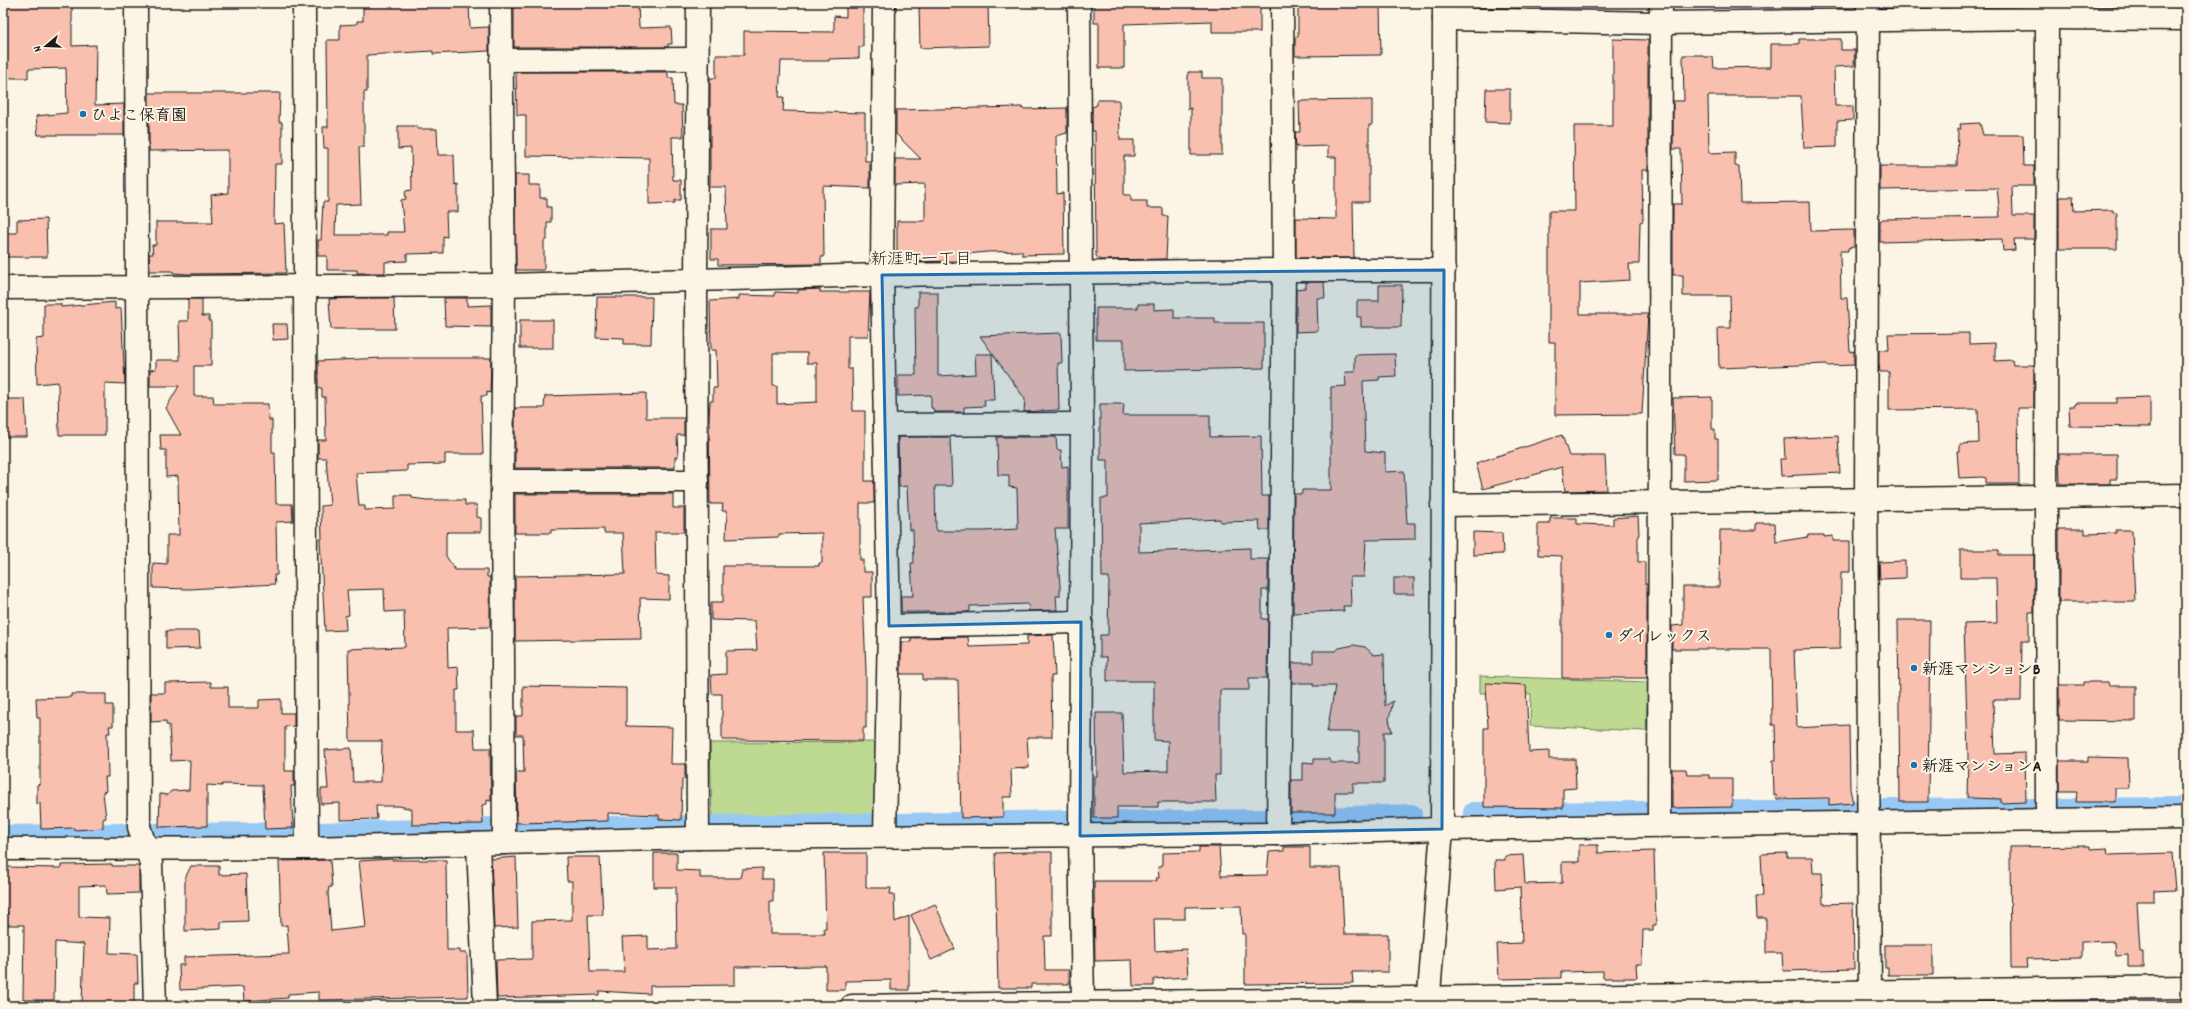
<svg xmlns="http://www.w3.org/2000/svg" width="2189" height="1009" font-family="Dekko,'Klee One',sans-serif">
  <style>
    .green { fill: #beda92; stroke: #6d7b57 }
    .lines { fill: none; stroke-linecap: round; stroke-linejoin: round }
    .canal { stroke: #98c9f4; stroke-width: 20 }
    .building { fill: #f9c0b0; stroke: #1c1c1c; fill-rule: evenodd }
    .minor-casing { stroke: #1c1c1c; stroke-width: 25 }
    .minor { stroke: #fcf5e5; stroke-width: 22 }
    .marked { fill: #1f6fb2; fill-opacity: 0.2; stroke: #1f6fb2; stroke-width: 3; stroke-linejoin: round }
    .poi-dot { fill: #1f6fb2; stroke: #fcf5e5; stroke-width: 1.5 }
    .labels { text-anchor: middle; stroke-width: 4; stroke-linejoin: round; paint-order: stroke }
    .poi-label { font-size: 16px; font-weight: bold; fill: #1c1c1c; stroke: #fcf5e5; text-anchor: start }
    .neighbourhood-label { font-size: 17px; fill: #1c1c1c; stroke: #fcf5e5 }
  </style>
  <rect width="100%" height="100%" fill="#fcf5e5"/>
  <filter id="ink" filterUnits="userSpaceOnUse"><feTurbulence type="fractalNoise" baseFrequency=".025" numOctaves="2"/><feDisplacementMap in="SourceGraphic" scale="8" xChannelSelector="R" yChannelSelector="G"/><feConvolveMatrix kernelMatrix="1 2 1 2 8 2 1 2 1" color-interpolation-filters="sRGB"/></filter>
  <g filter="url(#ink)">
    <!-- green -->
    <g class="green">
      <path d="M1480,676L1648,682L1646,731L1530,726L1531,694L1480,693Z"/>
      <path d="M875,742V820L712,819L710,743Z"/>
    </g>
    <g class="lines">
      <!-- canal -->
      <g class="canal">
        <path d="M2059,808L2186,807"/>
        <path d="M1884,809L2035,808"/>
        <path d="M1670,811L1851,809"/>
        <path d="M1473,812L1647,811"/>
        <path d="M1289,818L1412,814"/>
        <path d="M1094,821L1268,819"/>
        <path d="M899,823L1067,820"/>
        <path d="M714,825L872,823"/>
        <path d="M515,827L683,825"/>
        <path d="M321,832L489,827"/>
        <path d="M151,833L292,832"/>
        <path d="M3,835L123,833"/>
      </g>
    </g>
    <!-- building -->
    <g class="building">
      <path d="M3,3H72V46L96,45L95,105L124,104V135H38L36,116L67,113L66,68L28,69V78H7L6,69H3Z"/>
      <path d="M363,3H469L470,28L489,27V51L433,54V51L367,55V92H364V147H359L361,204L336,205L335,235H387V232H404L401,200L406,199L405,191L412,190L411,148L398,149V126H417V129H437L438,155H454L455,185L458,184V212H446L447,237L443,236V253L407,254V261L385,262V273H357V270H327V256H318V240H321L323,202H328V148H324L323,127H328L327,40H340V25L357,24V21H363Z"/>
      <path d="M542,3H638L639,28L671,27L672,44H668V47H514V4Z"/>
      <path d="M919,3H988L989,46L920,48Z"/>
      <path d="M1094,3H1260V32H1212V21L1124,24V68H1099V23H1094Z"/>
      <path d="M1380,4L1381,55L1295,56V37H1298V5Z"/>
      <path d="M846,5H863V47H859V58L829,59V61H781L779,97H784L783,111L865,113V161H870V188L823,186L824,257H821V264L718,265V259H711V229H727L726,187H710V78H716V55H744V31L834,32V16L846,17Z"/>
      <path d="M1613,39L1648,40V170H1642L1643,221L1640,222L1639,264H1629L1630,280L1580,283V314H1648L1642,414L1555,415V342H1549V211H1575L1574,126H1613Z"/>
      <path d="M1799,39H1841V50H1855L1854,66L1834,67L1835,106H1853V120L1837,121V147L1804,148L1801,96H1708L1709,153L1735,152V166H1739L1740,203L1810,202L1811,231L1854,230V247L1848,248V251H1840L1841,298H1847L1850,352L1854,351V365L1827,366V364L1719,368L1718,328H1731L1730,296H1683V275H1673V204H1682L1681,149H1673V101H1684L1683,55H1703L1704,57H1713L1714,68L1771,67V44H1799Z"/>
      <path d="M516,72H668V78H673L674,105H682L683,137H672L673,180H681V200H675V203L649,204V158L526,156V115H517Z"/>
      <path d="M1188,72H1202V78H1222V155H1191V108L1188,109Z"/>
      <path d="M1486,89H1510V123L1485,122Z"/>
      <path d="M149,93H280L279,122H282V164H275L274,224L284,223L286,273L188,274L173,273V271H150L149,254H153L152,245H156V222H213L211,195L228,193V150L149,151Z"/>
      <path d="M1097,100H1119L1120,140H1134V156H1124V195H1131V201H1147V208H1163V216H1168L1166,259L1100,260L1096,256L1095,131H1092V107L1097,105Z"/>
      <path d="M1372,100V125H1369V202H1353L1354,258H1296V218L1336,219V157H1328V146L1296,147L1295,132H1300L1299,101Z"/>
      <path d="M1022,107V109L1067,108V133L1056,136L1057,194L1063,193L1064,254L1022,255V251L987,252L967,254V261L897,262V221H925V184L895,185V159H921L896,134V110Z"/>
      <path d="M1980,123L1983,135H2023L2024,166H2034V186H2012L2013,216H2034V244L2033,239H2014L2015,250L2003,251L2002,239L1880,242V221L1883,219L2000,217L1997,188L1880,190V166H1957L1958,129H1961L1960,124Z"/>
      <path d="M515,175H529V185H540V198H547V207H551V222H547V240L544,241V270H516Z"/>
      <path d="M2059,197H2073L2074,211L2113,210V213H2117V249H2059Z"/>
      <path d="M46,219L47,257H3V233H17V220Z"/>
      <path d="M1306,282H1324L1325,298H1317L1318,331L1296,332V289L1306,288Z"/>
      <path d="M1379,285H1402L1401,327H1361V317H1357V301H1379Z"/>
      <path d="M820,289V292H870L868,336H848V369H852L853,411H865V481H874V503H860V560H863V572H872V597H863L866,670V728H863V741L722,740V694H712L711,675L726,674V651L757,650L755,621L711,620V602H723V566H819V563H822V533L779,534V537L726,539L727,511H722L723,504H710L709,418L710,401H713V388H717L716,350H711L710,301L739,299V295L775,296V292L798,293V290ZM773,353H807V363H817V402L777,404V386H773Z"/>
      <path d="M918,292H938V376L976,374L975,354H992L994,400H984L985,406L964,407V412H934L933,408H931V395L898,396V375H916L915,307H918Z"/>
      <path d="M597,297H652L651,344H624V338L596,337Z"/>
      <path d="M355,298H394L395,329H331L329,299Z"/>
      <path d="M444,298H467V306L491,305V327L445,326Z"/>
      <path d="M188,299H202V316H209V321H211V366H194V396H213L214,404H268L269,420H272V452H275L276,504H292L293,521L276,522L277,575H274L275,584L190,589L153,588V563L167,564V535H179L178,476L166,477V450H161L160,435H181L166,408L179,386H150V370L156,369V360H180L179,321H188Z"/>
      <path d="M115,302V309L121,308L125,384L105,383V435H59L58,382L37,384L36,339L44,338V304H61V307Z"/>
      <path d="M1138,304H1154V310L1174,309V318H1215V323H1264V368L1124,371V340H1096V308H1138Z"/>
      <rect x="520" y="320" width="33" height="28"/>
      <path d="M272,324H287L288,339L273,340Z"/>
      <path d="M1061,333L1062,363H1058L1059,410L1024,412L1025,399L980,336Z"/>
      <path d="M1969,333V344L1995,343V361L2012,360L2013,365H2034V408H2018L2019,484H1986V478L1982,477L1959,478L1957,451H1960V444L1979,443L1978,409L1889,410V372H1880L1879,364V350H1889L1888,334Z"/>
      <path d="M1395,354L1396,376L1379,377V380L1363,381L1365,451L1385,453V472L1404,471L1407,523H1415V539L1366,540L1364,577H1350L1351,606H1343L1344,611L1293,613L1294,494H1302V490H1331V387L1346,386L1345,372H1355V355Z"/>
      <path d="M383,358H491L490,393L487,392V396H481L483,454H445V464L407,465V471L356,473L359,506H365V510L395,509V495H412V498L427,500H465V505H477V517L481,518V532H448L446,534V556L455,570H487V577H490V627L447,628L448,668L458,667L459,690H456V730H474L475,748H490L491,801L487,800V804L482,805L483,824L412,825V809L399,806H376L377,819L340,820V803L321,804V789H328L325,750L351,748L353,782H381L382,741H350L348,649L405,647L404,611L385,612L384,589L347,590L349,615L345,616L346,630L325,631L320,539H322L321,506L330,505L326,458H318V440H326L325,397H322V388H318V361Z"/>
      <path d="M646,393V418H684V435H677L678,457H675V468H515V408H544L545,396Z"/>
      <path d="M1712,397V429H1715V439H1718V480L1684,481V454H1675L1673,398Z"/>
      <path d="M2150,397V427L2070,426L2069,406H2075L2076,403H2117V398Z"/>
      <path d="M3,399H25L27,437H3Z"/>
      <path d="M1100,404H1124L1123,415H1210V437L1261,436L1262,496H1269V530H1260L1259,521L1220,522V519L1139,523V552L1250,548V559H1268V590H1262V619H1268L1267,678H1249V690H1220V775H1215L1216,802H1158V807H1117V818H1094V776H1097L1096,713H1122L1124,772L1168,771V741L1154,740V681H1107V657H1100V635H1108L1109,577H1102L1101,498H1108V460H1100Z"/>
      <path d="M1562,435L1569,456H1605L1607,490L1565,491L1562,467L1483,489L1476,463Z"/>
      <path d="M1838,436L1840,473L1781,476L1780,459H1785L1784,439Z"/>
      <path d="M898,437H950L952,486H935L936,531H983L1018,529L1017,488L1009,487V475H998L997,437H1056L1057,450H1061L1062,467L1068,466V529H1055L1060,585V596H1056L1057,610L1029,611L1028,604L970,606V611L967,612H901V596H913L911,563H914L913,530H909L907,486L899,487Z"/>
      <path d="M2059,454H2117V479H2110V484H2060Z"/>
      <path d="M515,494H673V508H684V532H655L656,575L669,576V599L640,598L641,639L515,641V576L625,574L623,533H604V529L551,530V533H515Z"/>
      <path d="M1638,516L1639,535H1638V562H1645V584H1647V678H1562V556L1538,555V524H1550V518H1577V524L1613,525V518Z"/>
      <path d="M1756,523H1775L1776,542L1808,537V535H1824V537L1833,536V541H1850V572H1841L1840,649L1794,650L1797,728L1849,725L1850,789L1853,803L1829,805V798L1777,799L1776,795H1774L1773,760H1776L1775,725H1772L1771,649H1672V626L1683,625V587H1719L1720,530H1756Z"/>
      <path d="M2059,529H2085V534L2116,533V530H2132L2135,602H2059Z"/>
      <path d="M1473,532L1502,533L1503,554L1473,555Z"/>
      <path d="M1960,550H1999V555H2034V612H2029V641H2022L2021,700H1993L1995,754L2025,753L2026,802L2001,803V799L1967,798L1968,756L1964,624L1997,623L1996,578H1960Z"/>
      <path d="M1905,561V578L1880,579L1879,562Z"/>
      <rect x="1394" y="578" width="20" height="16"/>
      <path d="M1898,620H1930L1928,802H1900Z"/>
      <path d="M166,631H199L200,648L166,649Z"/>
      <path d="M1053,635L1055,676H1051L1052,737H1027L1029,768L1011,769L1012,797H1003V817L961,818L958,680H923V674H901V642H911V638L968,637L969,647L1027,645V636Z"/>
      <path d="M1354,645L1365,647L1374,655L1384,654L1385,706L1393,701L1389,719L1392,732H1384V783H1353V792H1335V813H1291V780H1303V762L1314,763V759H1330V763H1359V732H1327L1335,686H1313V683H1292V663H1313V651H1336L1339,648Z"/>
      <path d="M211,682V687H228V708H259V700L281,699V713H294V726L285,727V771H294V786H291L293,828L265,829L263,785L222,784V786L207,785V826L159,827L160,794L168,795L171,791L189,790L190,760L171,761L169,725H166V721L151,722V693H165V683Z"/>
      <path d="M2083,682H2108L2109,686H2136V721L2059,720V685H2083Z"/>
      <path d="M1486,683L1526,685L1529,752L1549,751V759H1575L1576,788L1563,789V808L1484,807V728H1488Z"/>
      <path d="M523,686L626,688V726L672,727L671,764H685V779H682L681,820L659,819V815L608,813V821L517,823L516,772H524L523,735H516V716H523Z"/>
      <path d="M71,694H106V705H113V726H109L110,733H107L108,777H105L106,791L103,792L106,818L103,819V828L74,830V828L41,829L40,803L37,804V785L40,784V718H37L36,698L71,697Z"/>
      <path d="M2088,757L2128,758L2129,788H2115V802H2076L2077,791H2059V761H2088Z"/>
      <path d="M1672,769H1686L1687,775H1709V778H1732V807L1672,808Z"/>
      <path d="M1579,845H1598V853L1654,851L1656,925H1653V930H1643L1642,964H1636L1637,978H1603V971L1561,972V978L1499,979L1497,944L1522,943L1520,887L1496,889L1495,860H1505V856L1523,855L1525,884L1562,883V862H1579Z"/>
      <path d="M2090,846V849L2108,848L2109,855L2172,853L2175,890L2154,891V901H2137L2140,952H2143V967H2128V954L2116,955L2115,941L2081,942V958L2026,959L2027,968H2011L2010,847Z"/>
      <path d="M1199,847H1219L1221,876L1267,875L1269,852L1284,851V847H1310V868H1341L1344,934H1388V972H1352L1353,983L1245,984V934H1242L1241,906L1185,907V919H1154L1155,951L1186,949L1188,977L1154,979V986H1133L1132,960L1095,961L1094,881H1157L1156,878H1159L1158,867H1162V853L1199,852Z"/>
      <path d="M1028,852H1052V936H1044L1045,970H1069V984H1031V988H998L995,853Z"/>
      <path d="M654,853H677V870L700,871V878H740L742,869L762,868V879H773V901H770V934H825L824,928H826L824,853H866V888H891L890,894H894L895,922L909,916V990H891V980L845,981V990H826V966L735,967V985L650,986V994L599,991V995L497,998L496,960L532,959V921L572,920V881H567L566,857H600L603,915H588L590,972H624L622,937L648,936V950L677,949L676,887H654Z"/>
      <path d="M1787,853V857H1812L1813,873H1822L1823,904L1853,903L1854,969L1783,971L1782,953H1766V918H1757L1756,896H1763L1761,854Z"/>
      <path d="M516,857L518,927L494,928L491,859Z"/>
      <path d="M392,859V860H446L447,950H460V953H467L468,997L319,1000V992L288,994V998L244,1001L243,987L180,990L179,965H184V957L289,954L287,925L281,926L279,861L330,860L332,887H329L328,893L331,931L366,927L359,861Z"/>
      <path d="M112,864V866H139V893L107,894L106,885L79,886V917L110,918L109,953L137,954L138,983H134V1004L82,1003L84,944L55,942L54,1000H23L24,925H7V912H3V867L61,868V865Z"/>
      <path d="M191,866H219V875L246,874L248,921L221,922V929L185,931V878Z"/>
      <path d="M935,904L955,949L931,960L911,915Z"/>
      <path d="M1885,945H1933V975H1888V968H1885Z"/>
    </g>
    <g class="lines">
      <defs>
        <g id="minor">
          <path d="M136,3L139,827L151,863L155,1006"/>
          <path d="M304,3L307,848"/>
          <path d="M501,3L504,285L502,481L504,843"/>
          <path d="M698,3L696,279L698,838"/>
          <path d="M884,3L882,275L889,626L885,836"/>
          <path d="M1079,3L1082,424L1080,836L1083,1002"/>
          <path d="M1868,3L1866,500L1870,991"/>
          <path d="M2047,18L2046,498L2047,819"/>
          <path d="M1444,19L1661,23L2047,18L2186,19"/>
          <path d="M501,60L698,59"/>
          <path d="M3,288L504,285L882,275L1284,270H1444"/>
          <path d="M885,425L1082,424"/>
          <path d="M502,481H697"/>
          <path d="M1442,505L2186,495"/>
          <path d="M889,626L1081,622"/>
          <path d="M1659,826L1661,3"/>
          <path d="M1278,834L1284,270L1282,3"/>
          <path d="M478,844L485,1006"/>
          <path d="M3,849L307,848L698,838L1278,834L1442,829L2186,818"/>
          <path d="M852,1006L2186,987"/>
          <path d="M1428,1006L1442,829L1444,3"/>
        </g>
      </defs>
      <!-- minor casing -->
      <use href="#minor" class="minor-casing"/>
      <!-- minor -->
      <use href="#minor" class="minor"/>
    </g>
  </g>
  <!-- marked area -->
  <path class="marked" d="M1444,270L1442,829L1080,836L1081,622L889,626L882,275Z"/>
  <!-- markers -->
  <g class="poi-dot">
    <circle cx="83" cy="114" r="4"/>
    <circle cx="1609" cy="635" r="4"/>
    <circle cx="1914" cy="668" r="4"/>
    <circle cx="1914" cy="765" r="4"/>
  </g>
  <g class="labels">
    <!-- poi labels -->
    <g class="poi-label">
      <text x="91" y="120">ひよこ保育園</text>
      <text x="1617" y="641">ダイレックス</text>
      <text x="1922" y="674">新涯マンションB</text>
      <text x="1922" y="771">新涯マンションA</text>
    </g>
    <!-- neighbourhood labels -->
    <g class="neighbourhood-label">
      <text x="921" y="264">新涯町一丁目</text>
    </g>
  </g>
  <!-- margin -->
  <rect width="2189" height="1009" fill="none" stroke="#fcf5e5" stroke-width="16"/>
  <rect x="8" y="8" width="2173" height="993" fill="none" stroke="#1c1c1c" stroke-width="1.5" filter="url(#ink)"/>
  <!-- north arrow -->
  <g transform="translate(46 46) rotate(251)" stroke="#fcf5e5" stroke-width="3" paint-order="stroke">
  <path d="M0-3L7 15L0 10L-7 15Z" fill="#1c1c1c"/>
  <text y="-6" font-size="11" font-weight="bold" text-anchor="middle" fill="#1c1c1c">N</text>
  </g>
</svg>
